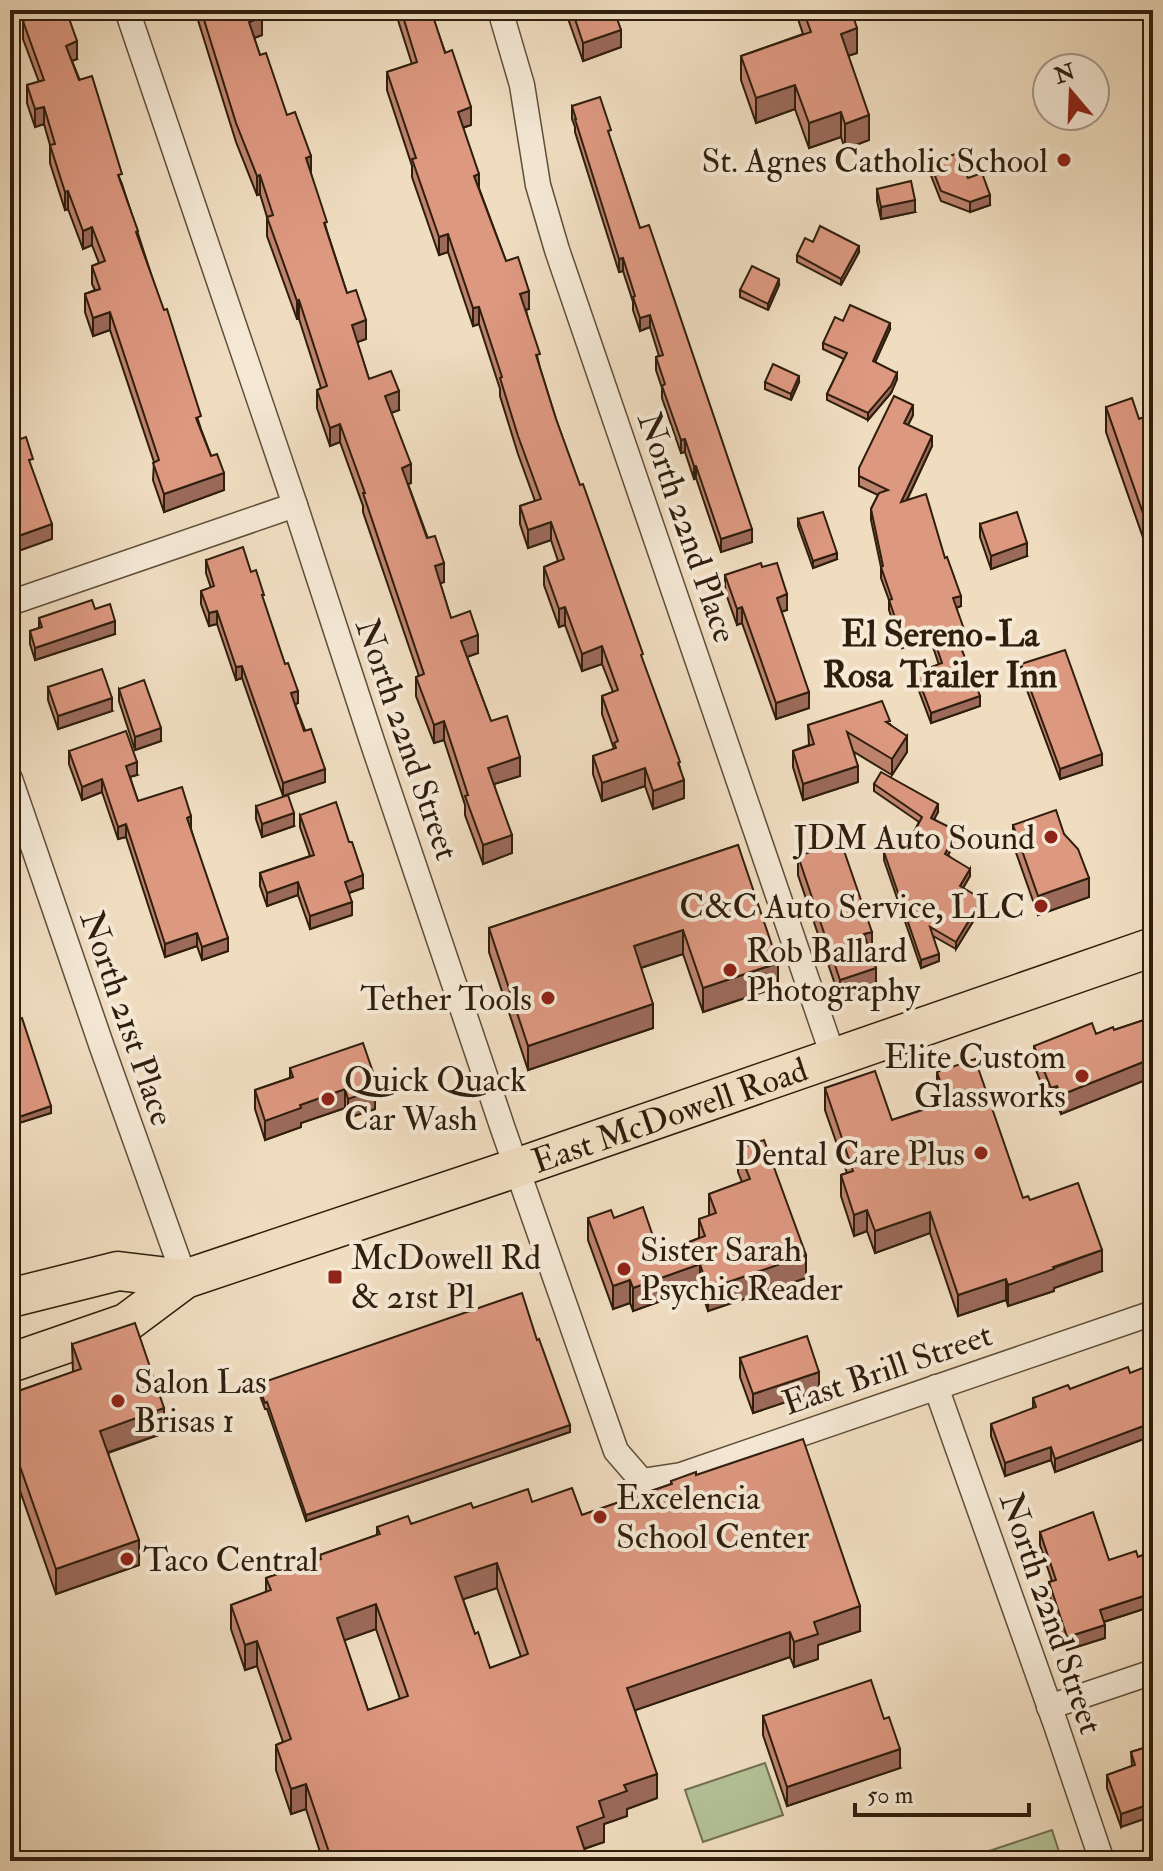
<svg xmlns="http://www.w3.org/2000/svg" width="1163" height="1871" font-family="'IM FELL Double Pica',serif">
  <style>
    .green { fill: #b4c297; stroke: #727052; stroke-width: 2 }
    .lines { fill: none; stroke-linecap: round; stroke-linejoin: round }
    .minor-casing { stroke: #5f4e3a; stroke-width: 27 }
    .primary-casing { stroke: #2f1e0d; stroke-width: 41 }
    .minor { stroke: #f5e9d6; stroke-width: 24 }
    .primary { stroke: #f0ddc0; stroke-width: 38 }
    .wall { fill: #be836e; stroke: #2f1e0d; stroke-width: 2; fill-rule: evenodd }
    .shaded-wall { fill: #9b6a5a; stroke: #2f1e0d; stroke-width: 2 }
    .building { fill: #dd9880; stroke: #2f1e0d; stroke-width: 2; fill-rule: evenodd }
    .poi-dot { fill: #8f2418; stroke: #f5e9d6; stroke-width: 3 }
    .labels { text-anchor: middle; stroke-width: 8; stroke-linejoin: round; paint-order: stroke }
    .poi-label { font-size: 34px; fill: #2f1e0d; stroke: #f5e9d6; text-anchor: start }
    .street-label { font-size: 34px; fill: #2f1e0d; stroke: #f5e9d6 }
    .neighbourhood-label { font-size: 36px; font-weight: bold; fill: #2f1e0d; stroke: #f5e9d6 }
  </style>
  <rect width="100%" height="100%" fill="#f0ddc0"/>
  <filter id="stains"><feTurbulence type="fractalNoise" baseFrequency=".0025" numOctaves="4"/><feColorMatrix values="0 0 0 0 .2 0 0 0 0 .09 0 0 0 0 .02 0 0 0 .5 -.17"/></filter>
  <radialGradient id="worn" r=".72"><stop offset=".6" stop-color="#630" stop-opacity="0"/><stop offset="1" stop-color="#630" stop-opacity=".3"/></radialGradient>
  <!-- green -->
  <g class="green">
    <path d="M765,1763L783,1815L703,1842L685,1790Z"/>
    <path d="M1052,1830L1062,1861H959Z"/>
  </g>
  <g class="lines">
    <defs>
      <g id="minor">
        <path d="M127,10L295,505L372,741L503,1129L616,1451L642,1481L681,1475L1153,1313"/>
        <path d="M500,10L522,85L538,185L557,250L834,1059"/>
        <path d="M10,603L295,505"/>
        <path d="M10,779L102,1047L185,1279"/>
        <path d="M936,1387L1056,1725L1102,1861"/>
        <path d="M1049,1707L1153,1672"/>
      </g>
      <g id="primary">
        <path d="M10,1298L118,1271L185,1279"/>
        <path id="s1" d="M10,1363L126,1323L185,1279L516,1168L1153,947"/>
      </g>
    </defs>
    <!-- minor casing -->
    <use href="#minor" class="minor-casing"/>
    <!-- primary casing -->
    <use href="#primary" class="primary-casing"/>
    <!-- minor -->
    <use href="#minor" class="minor"/>
    <!-- primary -->
    <use href="#primary" class="primary"/>
  </g>
  <!-- wall -->
  <g class="wall">
    <path d="M189,10H260L262,35L254,38L260,55L311,174L327,231L347,293L366,339L357,342L369,379L399,410L391,413L411,483L408,484L444,582L440,583L451,618L478,653L467,657L491,721L520,776L494,784L512,853L483,864L465,815V805L444,740L434,743L416,696V677L419,676L363,512V506L340,442L330,446L317,408V390L321,388L299,319H297L267,236V217L260,194L257,195L236,142L197,17L192,19Z"/>
    <path d="M382,10H439V16L433,18L471,125L463,128L479,188L506,261L529,309L526,310L540,368L556,419L680,768L684,798L653,809L645,786L602,801L593,774V756L614,749L602,714V696L613,692L602,664L582,671L565,625L559,627L544,585V567L558,561L551,540L528,548L520,524V506L535,501L518,454L500,396V389L479,324L473,326L448,252L439,255L412,177V166L387,90V72L412,64L396,14L384,17Z"/>
    <path d="M565,10H614L621,47L583,61Z"/>
    <path d="M795,10H851L857,53L848,56L869,140L845,149L841,137L809,148L795,109L756,123L741,80V56L803,34Z"/>
    <path d="M23,21L77,59L72,61L122,184L201,429L224,490L164,512L153,480L154,462L110,330L93,336L85,312V294L95,290L92,284V266L99,263L92,245L83,249L68,209L65,210L50,163V145L44,124L35,127L27,103V85L39,82L23,39Z"/>
    <path d="M572,106L611,141L640,228L752,542L721,552L696,478L694,479L685,452L681,453L662,398V388L656,370V357L659,356L650,327L640,331L633,310V302L623,271L619,272L575,132V127L572,119Z"/>
    <path d="M930,163L968,178L990,205L970,212L941,201L930,173Z"/>
    <path d="M877,189L915,212L881,219L877,201Z"/>
    <path d="M813,242L859,252L841,285L797,262V255Z"/>
    <path d="M779,285L768,310L740,297V290Z"/>
    <path d="M843,321L890,329L875,362L897,379L891,393L868,420L827,400V394L844,359L823,349V343Z"/>
    <path d="M765,382H799L791,400L765,389Z"/>
    <path d="M1106,407L1139,419L1153,414V566L1106,432Z"/>
    <path d="M913,415L908,425L932,446L907,500L961,606L956,608L965,642L960,644L980,706L931,723L916,683V673L939,665L930,638L902,648L889,610V600L881,578V567L871,520V509L878,495L859,486V468Z"/>
    <path d="M798,519L837,559L813,568L798,526Z"/>
    <path d="M980,524L1027,556L991,569L980,537Z"/>
    <path d="M206,560L251,572L264,603L298,703L295,704L325,782L283,796L242,678L236,680L217,624L209,626L201,604V591L211,588L206,573Z"/>
    <path d="M762,567L787,610L781,612L809,708L776,719L742,623L737,625L725,591V575Z"/>
    <path d="M95,609L115,634L35,660L30,644V631L39,628V618Z"/>
    <path d="M1021,664L1102,765L1060,779L1021,674Z"/>
    <path d="M48,687L112,711L58,729L48,700Z"/>
    <path d="M119,689L161,741L135,750L119,701Z"/>
    <path d="M890,724L907,752L892,775L854,752L858,782L803,800L793,767V751L809,745L808,725Z"/>
    <path d="M69,751L137,775L130,777L138,801L191,829L228,951L202,960L197,946L165,957L126,837L118,839L102,792L82,800L69,764Z"/>
    <path d="M874,784L938,812L934,819L957,838L948,855L970,876L963,888L982,907L956,949L933,936L939,961L921,968L884,860V852L908,844L919,822L874,791Z"/>
    <path d="M1153,787V823L1147,806V789Z"/>
    <path d="M256,806L294,826L262,837L256,819Z"/>
    <path d="M300,815L363,888L349,893L352,915L310,929L298,895L267,906L260,886V873L310,856L300,827Z"/>
    <path d="M1013,825L1064,834L1089,897L1038,915L1013,844Z"/>
    <path d="M738,845L778,987L703,1012L683,954L641,968L653,1028L528,1070L489,952V928Z"/>
    <path d="M798,856L872,950L870,951L876,987L840,999L798,875Z"/>
    <path d="M1153,1017V1078V1077L1061,1114L1057,1105L1051,1108L1034,1065V1046L1114,1030Z"/>
    <path d="M10,1022L51,1113L16,1124L10,1106Z"/>
    <path d="M290,1068L375,1078V1109L348,1118L345,1108L301,1123V1127L265,1140L255,1109V1090L290,1078Z"/>
    <path d="M937,1072L1023,1198L1030,1200L1102,1271L1054,1288V1291L1008,1306L1006,1300L958,1316L930,1233L875,1253L867,1231L854,1236L841,1196V1175L847,1173L825,1110V1088L892,1120L940,1104L937,1094Z"/>
    <path d="M738,1149L806,1278L708,1311L700,1287L633,1311L630,1303L613,1309L588,1240V1218H614L659,1254L699,1238V1219L709,1216V1194L742,1182L738,1172Z"/>
    <path d="M537,1340L570,1432L306,1521L267,1409H265L258,1390V1384Z"/>
    <path d="M72,1344L164,1433L108,1453L139,1565L56,1594L10,1462V1394L73,1372Z"/>
    <path d="M740,1358L819,1391L753,1413L740,1377Z"/>
    <path d="M1070,1389L1149,1432V1437L1055,1472L1051,1460L1005,1476L991,1436V1424L1033,1409V1398Z"/>
    <path d="M696,1475L860,1631L818,1645V1659L794,1667L790,1657L635,1710L657,1798L627,1809V1816L604,1824V1842L584,1849L587,1861H323L306,1809L291,1814L276,1770V1745L283,1742L257,1666L245,1670L231,1629V1605L266,1592V1578L320,1559V1555L377,1535V1527L411,1524L473,1508L532,1502L582,1515L671,1484V1481ZM497,1588L521,1657L490,1668L475,1634L463,1599ZM376,1629L400,1699L368,1710L344,1640Z"/>
    <path d="M1040,1532L1109,1560L1138,1557L1153,1551V1606L1104,1622L1105,1638L1067,1650L1049,1594V1582L1052,1581L1040,1545Z"/>
    <path d="M763,1716L900,1768L787,1806L763,1735Z"/>
    <path d="M1153,1745L1121,1827L1107,1788V1775L1132,1766L1131,1752Z"/>
  </g>
  <!-- shaded-wall -->
  <g class="shaded-wall">
    <path d="M192,10H197V17L192,19Z"/>
    <path d="M384,10H396V14L384,17Z"/>
    <path d="M428,10H439V16L428,19Z"/>
    <path d="M262,17V35L249,40V22Z"/>
    <path d="M857,28V53L841,58V34Z"/>
    <path d="M621,30V47L583,61V43Z"/>
    <path d="M77,41V59L66,63V46Z"/>
    <path d="M795,85V109L756,123V98Z"/>
    <path d="M44,107V124L35,127V109Z"/>
    <path d="M471,107V125L458,129V112Z"/>
    <path d="M841,112V137L809,148V123Z"/>
    <path d="M869,115V140L845,149V124Z"/>
    <path d="M311,156V175L306,158Z"/>
    <path d="M479,174V192L474,176Z"/>
    <path d="M260,175V194L257,195V176Z"/>
    <path d="M68,191V209L65,210V192Z"/>
    <path d="M990,195V205L970,212V202Z"/>
    <path d="M915,200V212L881,219V207Z"/>
    <path d="M92,227V245L83,249V231Z"/>
    <path d="M448,234V252L439,255V237Z"/>
    <path d="M859,246V252L841,285V279Z"/>
    <path d="M623,258V271L619,272V259Z"/>
    <path d="M779,279V285L768,310V304Z"/>
    <path d="M529,291V309L520,311V294Z"/>
    <path d="M299,300V319H297V301Z"/>
    <path d="M479,307V324L473,326V308Z"/>
    <path d="M110,312V330L93,336V318Z"/>
    <path d="M650,315V327L640,331V318Z"/>
    <path d="M366,320V339L352,344V325Z"/>
    <path d="M890,323V329L873,367V361Z"/>
    <path d="M897,373V379L891,393L868,420V413Z"/>
    <path d="M799,376V382L791,400V394Z"/>
    <path d="M399,391V410L385,415V396Z"/>
    <path d="M913,405V415L904,433V423Z"/>
    <path d="M340,424V442L330,446V428Z"/>
    <path d="M932,436V446L901,512V502Z"/>
    <path d="M685,439V452L681,453V440Z"/>
    <path d="M411,464V483L402,486V468Z"/>
    <path d="M694,466H696V478L694,479Z"/>
    <path d="M224,473V490L164,512V494Z"/>
    <path d="M551,522V540L528,548V530Z"/>
    <path d="M52,524V539L10,554V539Z"/>
    <path d="M752,529V542L721,552V539Z"/>
    <path d="M1027,543V556L991,569V556Z"/>
    <path d="M837,553V559L813,568V561Z"/>
    <path d="M444,563V582L435,585V566Z"/>
    <path d="M787,594V610L777,613V598Z"/>
    <path d="M961,596V606L953,609V598Z"/>
    <path d="M565,607V625L559,627V609Z"/>
    <path d="M742,607V623L737,625V609Z"/>
    <path d="M217,611V624L209,626V613Z"/>
    <path d="M115,621V634L35,660V648Z"/>
    <path d="M930,628V638L902,648V638Z"/>
    <path d="M965,632V642L956,645V635Z"/>
    <path d="M478,635V653L461,659V641Z"/>
    <path d="M602,646V664L582,671V654Z"/>
    <path d="M242,666V678L236,680V667Z"/>
    <path d="M298,691V703L291,706V693Z"/>
    <path d="M809,692V708L776,719V703Z"/>
    <path d="M980,696V706L931,723V713Z"/>
    <path d="M112,698V711L58,729V716Z"/>
    <path d="M444,721V740L434,743V725Z"/>
    <path d="M161,728V741L135,750V737Z"/>
    <path d="M907,736V752L892,775V759Z"/>
    <path d="M1102,754V765L1060,779V769Z"/>
    <path d="M520,757V776L488,786V768Z"/>
    <path d="M137,762V775L126,778V766Z"/>
    <path d="M858,766V782L803,800V784Z"/>
    <path d="M645,768V786L602,801V783Z"/>
    <path d="M325,769V782L283,796V783Z"/>
    <path d="M102,779V792L82,800V787Z"/>
    <path d="M684,780V798L653,809V791Z"/>
    <path d="M938,804V812L931,825V818Z"/>
    <path d="M294,813V826L262,837V824Z"/>
    <path d="M191,816V829L187,831V818Z"/>
    <path d="M126,824V837L118,839V827Z"/>
    <path d="M957,831V838L945,861V854Z"/>
    <path d="M512,835V853L483,864V845Z"/>
    <path d="M970,869V876L960,893V886Z"/>
    <path d="M363,875V888L345,894V882Z"/>
    <path d="M1089,878V897L1038,915V896Z"/>
    <path d="M298,882V895L267,906V893Z"/>
    <path d="M982,899V907L956,949V942Z"/>
    <path d="M352,902V915L310,929V916Z"/>
    <path d="M683,930V954L634,970V946Z"/>
    <path d="M872,932V950L864,953V934Z"/>
    <path d="M197,933V946L165,957V944Z"/>
    <path d="M228,938V951L202,960V947Z"/>
    <path d="M939,954V961L921,968V960Z"/>
    <path d="M778,963V987L703,1012V988Z"/>
    <path d="M876,968V987L840,999V980Z"/>
    <path d="M653,1004V1028L528,1070V1046Z"/>
    <path d="M1153,1058V1077L1061,1114V1095Z"/>
    <path d="M375,1078V1109L348,1118V1099L371,1079Z"/>
    <path d="M1057,1086V1105L1051,1108V1088Z"/>
    <path d="M345,1089V1108L301,1123V1127L265,1140V1121L300,1105Z"/>
    <path d="M51,1106V1113L16,1124V1118Z"/>
    <path d="M867,1210V1231L854,1236V1215Z"/>
    <path d="M930,1212V1233L875,1253V1231Z"/>
    <path d="M1102,1250V1271L1054,1288V1291L1008,1306V1285Z"/>
    <path d="M806,1255V1278L708,1311V1289Z"/>
    <path d="M700,1264V1287L633,1311V1288Z"/>
    <path d="M1006,1279V1300L958,1316V1295Z"/>
    <path d="M630,1280V1303L613,1309V1286Z"/>
    <path d="M819,1372V1391L753,1413V1394Z"/>
    <path d="M164,1408V1433L100,1455V1431Z"/>
    <path d="M1153,1418V1431L1149,1432V1437L1055,1472V1459Z"/>
    <path d="M570,1425V1432L306,1521V1515Z"/>
    <path d="M1051,1447V1460L1005,1476V1463Z"/>
    <path d="M139,1540V1565L56,1594V1569Z"/>
    <path d="M497,1563V1588L455,1602V1577Z"/>
    <path d="M1153,1593V1606L1100,1623V1610Z"/>
    <path d="M376,1604V1629L337,1643V1618Z"/>
    <path d="M860,1606V1631L818,1645V1659L794,1667V1642L814,1622Z"/>
    <path d="M1105,1625V1638L1067,1650V1637Z"/>
    <path d="M790,1632V1657L627,1713V1688Z"/>
    <path d="M257,1641V1666L245,1670V1645Z"/>
    <path d="M900,1749V1768L787,1806V1787Z"/>
    <path d="M657,1774V1798L627,1809V1816L604,1824V1842L577,1851V1827L599,1801L624,1785Z"/>
    <path d="M306,1784V1809L291,1814V1789Z"/>
    <path d="M1153,1803V1816L1121,1827V1814Z"/>
  </g>
  <!-- building -->
  <g class="building">
    <path d="M54,10H66L77,41L66,46L79,80L92,76L122,174L118,175L138,231L136,232L164,310L167,309L201,416L196,418L211,456L217,454L224,473L164,494L153,463L159,460L110,312L93,318L85,294L100,289L92,266L105,261L92,227L83,231L68,191L65,192L50,145L55,144L44,107L35,109L27,85L44,80L23,21Z"/>
    <path d="M201,10H260L262,17L249,22L260,55L266,53L287,115L295,112L311,156L306,158L327,222L324,223L347,293L356,290L366,320L352,325L369,379L391,371L399,391L385,396L411,464L402,468L427,538L435,536L444,563L435,566L451,618L470,611L478,635L461,641L491,721L507,716L520,757L488,768L512,835L483,845L465,796L468,795L444,721L434,725L416,677L424,674L363,493H365L340,424L330,428L317,390L327,386L299,300L297,301L267,217L273,215L260,175L257,176L236,123Z"/>
    <path d="M401,10H431L445,53L452,50L471,107L458,112L479,174L474,176L506,261L518,257L529,291L520,294L540,354L536,355L556,419L580,485L583,484L643,654L641,655L680,762L678,763L684,780L653,791L645,768L602,783L593,756L616,748L614,743L618,741L602,696L618,690L602,646L582,654L565,607L559,609L544,567L564,559L551,522L528,530L520,506L541,499L518,436L500,378L502,377L479,307L473,308L448,234L439,237L412,159L416,158L387,72L417,62Z"/>
    <path d="M572,10H614L621,30L583,43Z"/>
    <path d="M803,10H851L857,28L841,34L869,115L845,124L841,112L809,123L795,85L756,98L741,56L811,32Z"/>
    <path d="M600,97L611,130L608,131L640,228L649,225L752,529L721,539L696,466H694L685,439L681,440L662,386L665,384L656,357L663,355L650,315L640,318L633,297L635,296L623,258L619,259L575,119H576L572,106Z"/>
    <path d="M958,153L968,178L982,173L990,195L970,202L941,191L930,163Z"/>
    <path d="M911,181L915,200L881,207L877,189Z"/>
    <path d="M820,226L859,246L841,279L797,255L805,238L813,242Z"/>
    <path d="M752,266L779,279L768,304L740,290Z"/>
    <path d="M850,305L890,323L873,361L897,373L891,386L868,413L827,394L847,353L823,343L835,317L843,321Z"/>
    <path d="M773,364L799,376L791,394L765,382Z"/>
    <path d="M894,396L913,405L904,423L932,436L901,502L926,494L945,558L947,557L961,596L953,598L965,632L956,635L980,696L931,713L916,673L942,663L930,628L902,638L889,600L892,599L881,567L883,566L871,509L879,493L888,490L859,476V468Z"/>
    <path d="M1132,398L1139,419L1153,414V542L1106,407Z"/>
    <path d="M10,435L12,442L26,437L33,459L29,460L52,524L10,539Z"/>
    <path d="M823,512L837,553L813,561L798,519Z"/>
    <path d="M1017,512L1027,543L991,556L980,524Z"/>
    <path d="M243,547L251,572L256,570L264,595H262L285,664L288,663L298,691L291,693L304,731L311,729L325,769L283,783L242,666L236,667L217,611L209,613L201,591L214,586L206,560Z"/>
    <path d="M761,563L762,567L777,563L787,594L777,598L809,692L776,703L742,607L737,609L725,575Z"/>
    <path d="M92,600L95,609L110,604L115,621L35,648L30,631L42,627L39,618Z"/>
    <path d="M1065,650L1102,754L1060,769L1021,664Z"/>
    <path d="M102,669L112,698L58,716L48,687Z"/>
    <path d="M144,680L161,728L135,737L119,689Z"/>
    <path d="M882,701L890,721L886,722L907,736L892,759L847,732L858,766L803,784L793,751L814,744L808,725Z"/>
    <path d="M126,731L137,762L126,766L138,801L182,787L191,816L187,818L228,938L202,947L197,933L165,944L126,824L118,827L102,779L82,787L69,751Z"/>
    <path d="M881,772L938,804L931,818L957,831L945,854L970,869L960,886L982,899L956,942L930,927L939,954L921,960L884,852L908,844L922,817L874,784Z"/>
    <path d="M1153,787V806L1147,789Z"/>
    <path d="M288,795L294,813L262,824L256,806Z"/>
    <path d="M336,802L349,842H352L363,875L345,882L352,902L310,916L298,882L267,893L260,873L314,855L300,815Z"/>
    <path d="M1056,810L1064,834L1078,849L1089,878L1038,896L1013,825Z"/>
    <path d="M841,842L872,932L864,934L876,968L840,980L798,856Z"/>
    <path d="M738,845L778,963L703,988L683,930L634,946L653,1004L528,1046L489,928Z"/>
    <path d="M1153,1017V1059V1058L1061,1095L1057,1086L1051,1088L1034,1046L1092,1023L1096,1034L1113,1027L1114,1030Z"/>
    <path d="M22,1018L51,1106L16,1118L10,1100V1022Z"/>
    <path d="M363,1043L375,1078L371,1079L375,1090L348,1099L345,1089L300,1105L301,1108L265,1121L255,1090L293,1077L290,1068Z"/>
    <path d="M975,1059L1023,1198L1028,1196L1030,1200L1078,1183L1102,1250L1053,1267L1054,1269L1008,1285L1006,1279L958,1295L930,1212L875,1231L867,1210L854,1215L841,1175L853,1171L825,1088L875,1071L892,1120L947,1102L937,1072Z"/>
    <path d="M764,1140L806,1255L708,1289L700,1264L633,1288L630,1280L613,1286L588,1218L611,1210L614,1218L643,1207L659,1254L705,1236L699,1219L716,1213L709,1194L750,1179L738,1149Z"/>
    <path d="M522,1293L537,1340L539,1339L570,1425L306,1515L267,1402L265,1403L258,1384Z"/>
    <path d="M135,1323L164,1408L100,1431L139,1540L56,1569L10,1438V1394L81,1369L72,1344Z"/>
    <path d="M807,1336L819,1372L753,1394L740,1358Z"/>
    <path d="M1153,1364V1418L1148,1420L1149,1424L1055,1459L1051,1447L1005,1463L991,1424L1036,1407L1033,1398L1068,1385L1070,1389L1128,1367L1130,1373Z"/>
    <path d="M803,1439L860,1606L814,1622L818,1634L794,1642L790,1632L627,1688L657,1774L624,1785L627,1791L599,1801L604,1817L577,1827L587,1857L576,1861H332L306,1784L291,1789L276,1745L291,1739L257,1641L245,1645L231,1605L271,1590L266,1578L321,1559L320,1555L380,1534L377,1527L408,1516L411,1524L471,1503L473,1508L528,1489L532,1502L572,1488L582,1515L672,1484L671,1481L696,1472V1475ZM497,1563L528,1654L490,1668L478,1632L475,1634L455,1577ZM376,1604L408,1696L368,1710L337,1618Z"/>
    <path d="M1093,1512L1109,1560L1136,1551L1138,1557L1153,1551V1593L1100,1610L1105,1625L1067,1637L1049,1582L1056,1580L1040,1532Z"/>
    <path d="M871,1680L884,1719L889,1717L900,1749L787,1787L763,1716Z"/>
    <path d="M1153,1745V1803L1121,1814L1107,1775L1135,1765L1131,1752Z"/>
  </g>
  <!-- markers -->
  <g class="poi-dot">
    <circle cx="1064" cy="160" r="8"/>
    <circle cx="1051" cy="837" r="8"/>
    <circle cx="1041" cy="906" r="8"/>
    <circle cx="730" cy="970" r="8"/>
    <circle cx="548" cy="998" r="8"/>
    <circle cx="1082" cy="1076" r="8"/>
    <circle cx="328" cy="1099" r="8"/>
    <circle cx="981" cy="1153" r="8"/>
    <circle cx="624" cy="1269" r="8"/>
    <rect x="327" y="1269" width="16" height="16" rx="4"/>
    <circle cx="118" cy="1401" r="8"/>
    <circle cx="600" cy="1517" r="8"/>
    <circle cx="127" cy="1559" r="8"/>
  </g>
  <g class="labels">
    <!-- poi labels -->
    <g class="poi-label">
      <text x="1048" y="172" text-anchor="end">St. Agnes Catholic School</text>
      <text x="1035" y="849" text-anchor="end">JDM Auto Sound</text>
      <text x="1025" y="918" text-anchor="end">C&amp;C Auto Service, LLC</text>
      <text x="746" y="962">Rob Ballard<tspan x="746" dy="39">Photography</tspan></text>
      <text x="532" y="1010" text-anchor="end">Tether Tools</text>
      <text x="1066" y="1068" text-anchor="end">Elite Custom<tspan x="1066" dy="39">Glassworks</tspan></text>
      <text x="344" y="1091">Quick Quack<tspan x="344" dy="39">Car Wash</tspan></text>
      <text x="965" y="1165" text-anchor="end">Dental Care Plus</text>
      <text x="640" y="1261">Sister Sarah<tspan x="640" dy="39">Psychic Reader</tspan></text>
      <text x="351" y="1269">McDowell Rd<tspan x="351" dy="39">&amp; 21st Pl</tspan></text>
      <text x="134" y="1393">Salon Las<tspan x="134" dy="39">Brisas 1</tspan></text>
      <text x="616" y="1509">Excelencia<tspan x="616" dy="39">School Center</tspan></text>
      <text x="143" y="1571">Taco Central</text>
    </g>
    <!-- street labels -->
    <g class="street-label">
      <text transform="translate(688 527) rotate(71)" y="12">North 22nd Place</text>
      <text transform="translate(408 739) rotate(71)" y="12">North 22nd Street</text>
      <text transform="translate(128 1018) rotate(71)" y="12">North 21st Place</text>
      <text dy="12" stroke="none"><textPath href="#s1" startOffset="708">East McDowell Road</textPath></text>
      <text transform="translate(887 1368) rotate(-19)" y="12">East Brill Street</text>
      <text transform="translate(1052 1613) rotate(71)" y="12">North 22nd Street</text>
    </g>
    <!-- neighbourhood labels -->
    <g class="neighbourhood-label">
      <text x="940" y="646">El Sereno-La<tspan x="940" dy="41">Rosa Trailer Inn</tspan></text>
    </g>
  </g>
  <!-- margin -->
  <rect width="1163" height="1871" fill="none" stroke="#f0ddc0" stroke-width="40"/>
  <rect x="12" y="12" width="1139" height="1847" fill="none" stroke="#2f1e0d" stroke-width="4"/>
  <rect x="20" y="20" width="1123" height="1831" fill="none" stroke="#2f1e0d" stroke-width="2"/>
  <!-- north arrow -->
  <g transform="translate(1071 92) rotate(341)"><circle r="38" fill="#f5e9d6" stroke="#a69886" stroke-width="2"/>
  <path d="M0-6L14 30L0 20L-14 30Z" fill="#8f2418"/>
  <text y="-12" font-size="22" font-weight="bold" text-anchor="middle" fill="#2f1e0d">N</text>
  </g>
  <!-- scale -->
  <path d="M855 1803v12h174v-12" fill="none" stroke="#2f1e0d" stroke-width="4"/>
  <text x="867" y="1803" font-size="24" fill="#2f1e0d" stroke="#f5e9d6" stroke-width="6" paint-order="stroke">50 m</text>
  <rect width="100%" height="100%" filter="url(#stains)"/>
  <rect width="100%" height="100%" fill="url(#worn)"/>
</svg>
